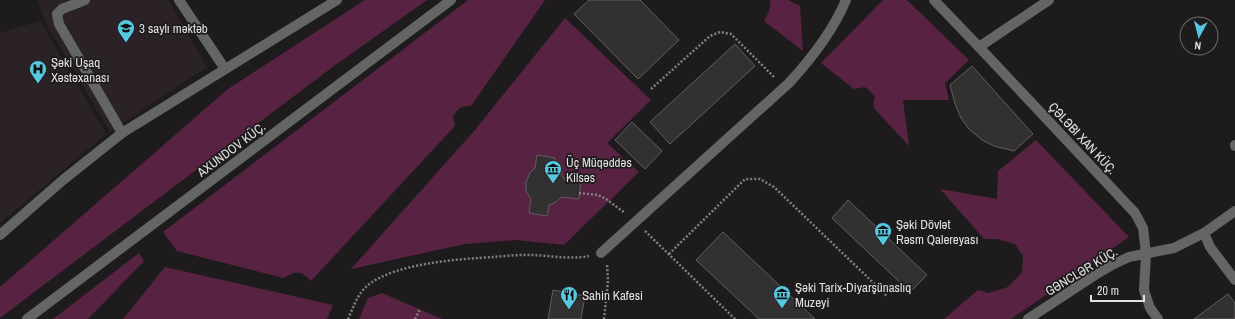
<svg xmlns="http://www.w3.org/2000/svg" width="1235" height="319" font-family="'Archivo Narrow',sans-serif">
  <style>
    .built { fill: #2b2227 }
    .green { fill: #582243 }
    .building { fill: #333031; stroke: #625e60 }
    .lines { fill: none; stroke-linecap: round; stroke-linejoin: round }
    .path { stroke: #827f81; stroke-width: 2.5; stroke-dasharray: 2 2; stroke-linecap: butt }
    .minor { stroke: #646666; stroke-width: 10 }
    .labels { text-anchor: middle; stroke-width: 3.5; stroke-linejoin: round; paint-order: stroke }
    .poi-label { font-size: 13px; fill: #e2e0e1; stroke: #1e1b1d; text-anchor: start }
    .street-label { font-size: 13px; fill: #e2e0e1; stroke: #1e1b1d }
  </style>
  <rect width="100%" height="100%" fill="#1e1b1d"/>
  <!-- built -->
  <g class="built">
    <path d="M38,0H168L207,67L110,132L44,20Z"/>
    <path d="M40,21L106,134L0,223V33Z"/>
  </g>
  <!-- green -->
  <g class="green">
    <path d="M365,0H427L334,66L0,318V287L228,89Z"/>
    <path d="M468,0H545L471,106C461,106 458,108 453,117L455,126L311,281C300,270 297,271 283,278L177,251L163,232Z"/>
    <path d="M770,0H788L800,6L803,51L764,21C768,14 771,8 770,0Z"/>
    <path d="M883,0H907L969,60L945,83L949,100H903L909,146L873,107L875,96L865,87L854,89L821,63Z"/>
    <path d="M565,18L651,100L607,143L639,172L564,245L516,240L465,244L351,269L474,131Z"/>
    <path d="M1036,140L1129,237L1061,285L1011,319H944L978,290L988,293L1008,287L1022,272L1023,256L1015,244L997,239H984L940,189L997,199L998,171Z"/>
    <path d="M139,253L144,261L88,319H53Z"/>
    <path d="M165,267L333,305L327,319H123Z"/>
    <path d="M382,293L442,319H359L368,298Z"/>
  </g>
  <!-- building -->
  <g class="building">
    <path d="M589,0H640L679,40L638,79L574,14Z"/>
    <path d="M735,44L755,66L670,144L650,122Z"/>
    <path d="M972,66L1033,134L1014,151L994,146L982,140L969,129L961,118L955,104L950,85Z"/>
    <path d="M632,122L662,151L645,169L615,140Z"/>
    <path d="M537,155L555,158L554,168L560,172L564,179L581,181L579,199L561,197L556,202L549,205L547,216L529,213L531,199L526,191V182L530,173L535,168Z"/>
    <path d="M848,200L927,275L910,292L832,218Z"/>
    <path d="M723,232L815,319H759L696,260Z"/>
    <path d="M553,290L585,296L581,319H548Z"/>
    <path d="M1228,294L1235,303V319H1194Z"/>
  </g>
  <g class="lines">
    <!-- path -->
    <g class="path">
      <path d="M651,89L710,36L720,32L731,34L775,78"/>
      <path d="M579,193L598,195L606,199L625,213"/>
      <path d="M645,231L735,319"/>
      <path d="M669,254L745,179H760L774,187L887,296"/>
      <path d="M348,319C353,308 358,293 368,285C396,263 459,259 494,257C505,256 517,255 528,255C548,255 569,260 589,256"/>
      <path d="M415,319L420,309"/>
      <path d="M604,319L608,281L607,264"/>
    </g>
    <!-- minor -->
    <g class="minor">
      <path d="M85,0L62,9L57,14L59,24L122,133"/>
      <path d="M179,0L225,69"/>
      <path d="M934,0L979,47L1135,213L1143,228L1146,254L1144,290L1150,308L1158,319"/>
      <path d="M979,47L1049,0"/>
      <path d="M1235,145V146"/>
      <path d="M1204,233L1210,247L1235,280"/>
      <path d="M0,235L63,180L122,133L337,0"/>
      <path d="M601,253L789,83C812,58 833,31 846,0"/>
      <path d="M27,319L451,0"/>
      <path d="M1028,319L1095,275L1114,264L1129,257L1174,248L1204,233L1235,211"/>
    </g>
  </g>
  <!-- icons -->
  <defs>
    <symbol id="school-pin" viewBox="-11 -11 22 30"><path d="M0 17L-7.5 6A9.5 9.5 0 1 1 7.5 6Z" fill="#56c9e0" stroke="#1e1b1d"/><path d="M0-5L7-2L0 1L-7-2ZM-4 1L0 2.5L4 1V4Q0 6-4 4Z" fill="#111"/></symbol>
    <symbol id="hospital-pin" viewBox="-11 -11 22 30"><path d="M0 17L-7.5 6A9.5 9.5 0 1 1 7.5 6Z" fill="#56c9e0" stroke="#1e1b1d"/><path d="M-5-5h3v3.5h4V-5h3V5h-3V1.5h-4V5h-3Z" fill="#111"/></symbol>
    <symbol id="museum-pin" viewBox="-11 -11 22 30"><path d="M0 17L-7.5 6A9.5 9.5 0 1 1 7.5 6Z" fill="#56c9e0" stroke="#1e1b1d"/><path d="M0-6L6-3V-2H-6V-3ZM-5-1h2V3h-2ZM-1-1h2V3h-2ZM3-1h2V3H3ZM-6 4H6V6H-6Z" fill="#111"/></symbol>
    <symbol id="restaurant-pin" viewBox="-11 -11 22 30"><path d="M0 17L-7.5 6A9.5 9.5 0 1 1 7.5 6Z" fill="#56c9e0" stroke="#1e1b1d"/><path d="M-5-6h1v4h1v-4h1v4h1v-4h1v5L-1.5 .5V6h-2V.5L-5-1ZM5-6V6H3V1.5H1.5Q1.5-4 5-6Z" fill="#111"/></symbol>
  </defs>
  <g fill-rule="evenodd">
    <use href="#school-pin" x="116" y="18" width="20" height="27"/>
    <use href="#hospital-pin" x="28" y="59" width="20" height="27"/>
    <use href="#museum-pin" x="543" y="159" width="20" height="27"/>
    <use href="#museum-pin" x="873" y="221" width="20" height="27"/>
    <use href="#museum-pin" x="772" y="284" width="20" height="27"/>
    <use href="#restaurant-pin" x="559" y="285" width="20" height="27"/>
  </g>
  <g class="labels">
    <!-- poi labels -->
    <g class="poi-label">
      <text x="139" y="33">3 saylı məktəb</text>
      <text x="51" y="67">Şəki Uşaq<tspan x="51" dy="15">Xəstəxanası</tspan></text>
      <text x="566" y="167">Üç Müqəddəs<tspan x="566" dy="15">Kilsəs</tspan></text>
      <text x="896" y="229">Şəki Dövlət<tspan x="896" dy="15">Rəsm Qalereyası</tspan></text>
      <text x="795" y="292">Şəki Tarix-Diyarşünaslıq<tspan x="795" dy="15">Muzeyi</tspan></text>
      <text x="582" y="300">Sahin Kafesi</text>
    </g>
    <!-- street labels -->
    <g class="street-label">
      <text transform="translate(1083 138) rotate(47)" y="5">ÇƏLƏBI XAN KÜÇ.</text>
      <text transform="translate(231 149) rotate(-37)" y="5">AXUNDOV KÜÇ.</text>
      <text transform="translate(1081 271) rotate(-31)" y="5">GƏNCLƏR KÜÇ.</text>
    </g>
  </g>
  <!-- north arrow -->
  <g transform="translate(1199 36) rotate(187)"><circle r="19" fill="#1e1b1d" stroke="#6c6a6b"/>
  <path d="M0-3L7 15L0 10L-7 15Z" fill="#56c9e0"/>
  <text y="-6" font-size="11" font-weight="bold" text-anchor="middle" fill="#e2e0e1">N</text>
  </g>
  <!-- scale -->
  <path d="M1091 295v6h53v-6" fill="none" stroke="#e2e0e1" stroke-width="2"/>
  <text x="1097" y="295" font-size="12" fill="#e2e0e1" stroke="#1e1b1d" stroke-width="3" paint-order="stroke">20 m</text>
</svg>
